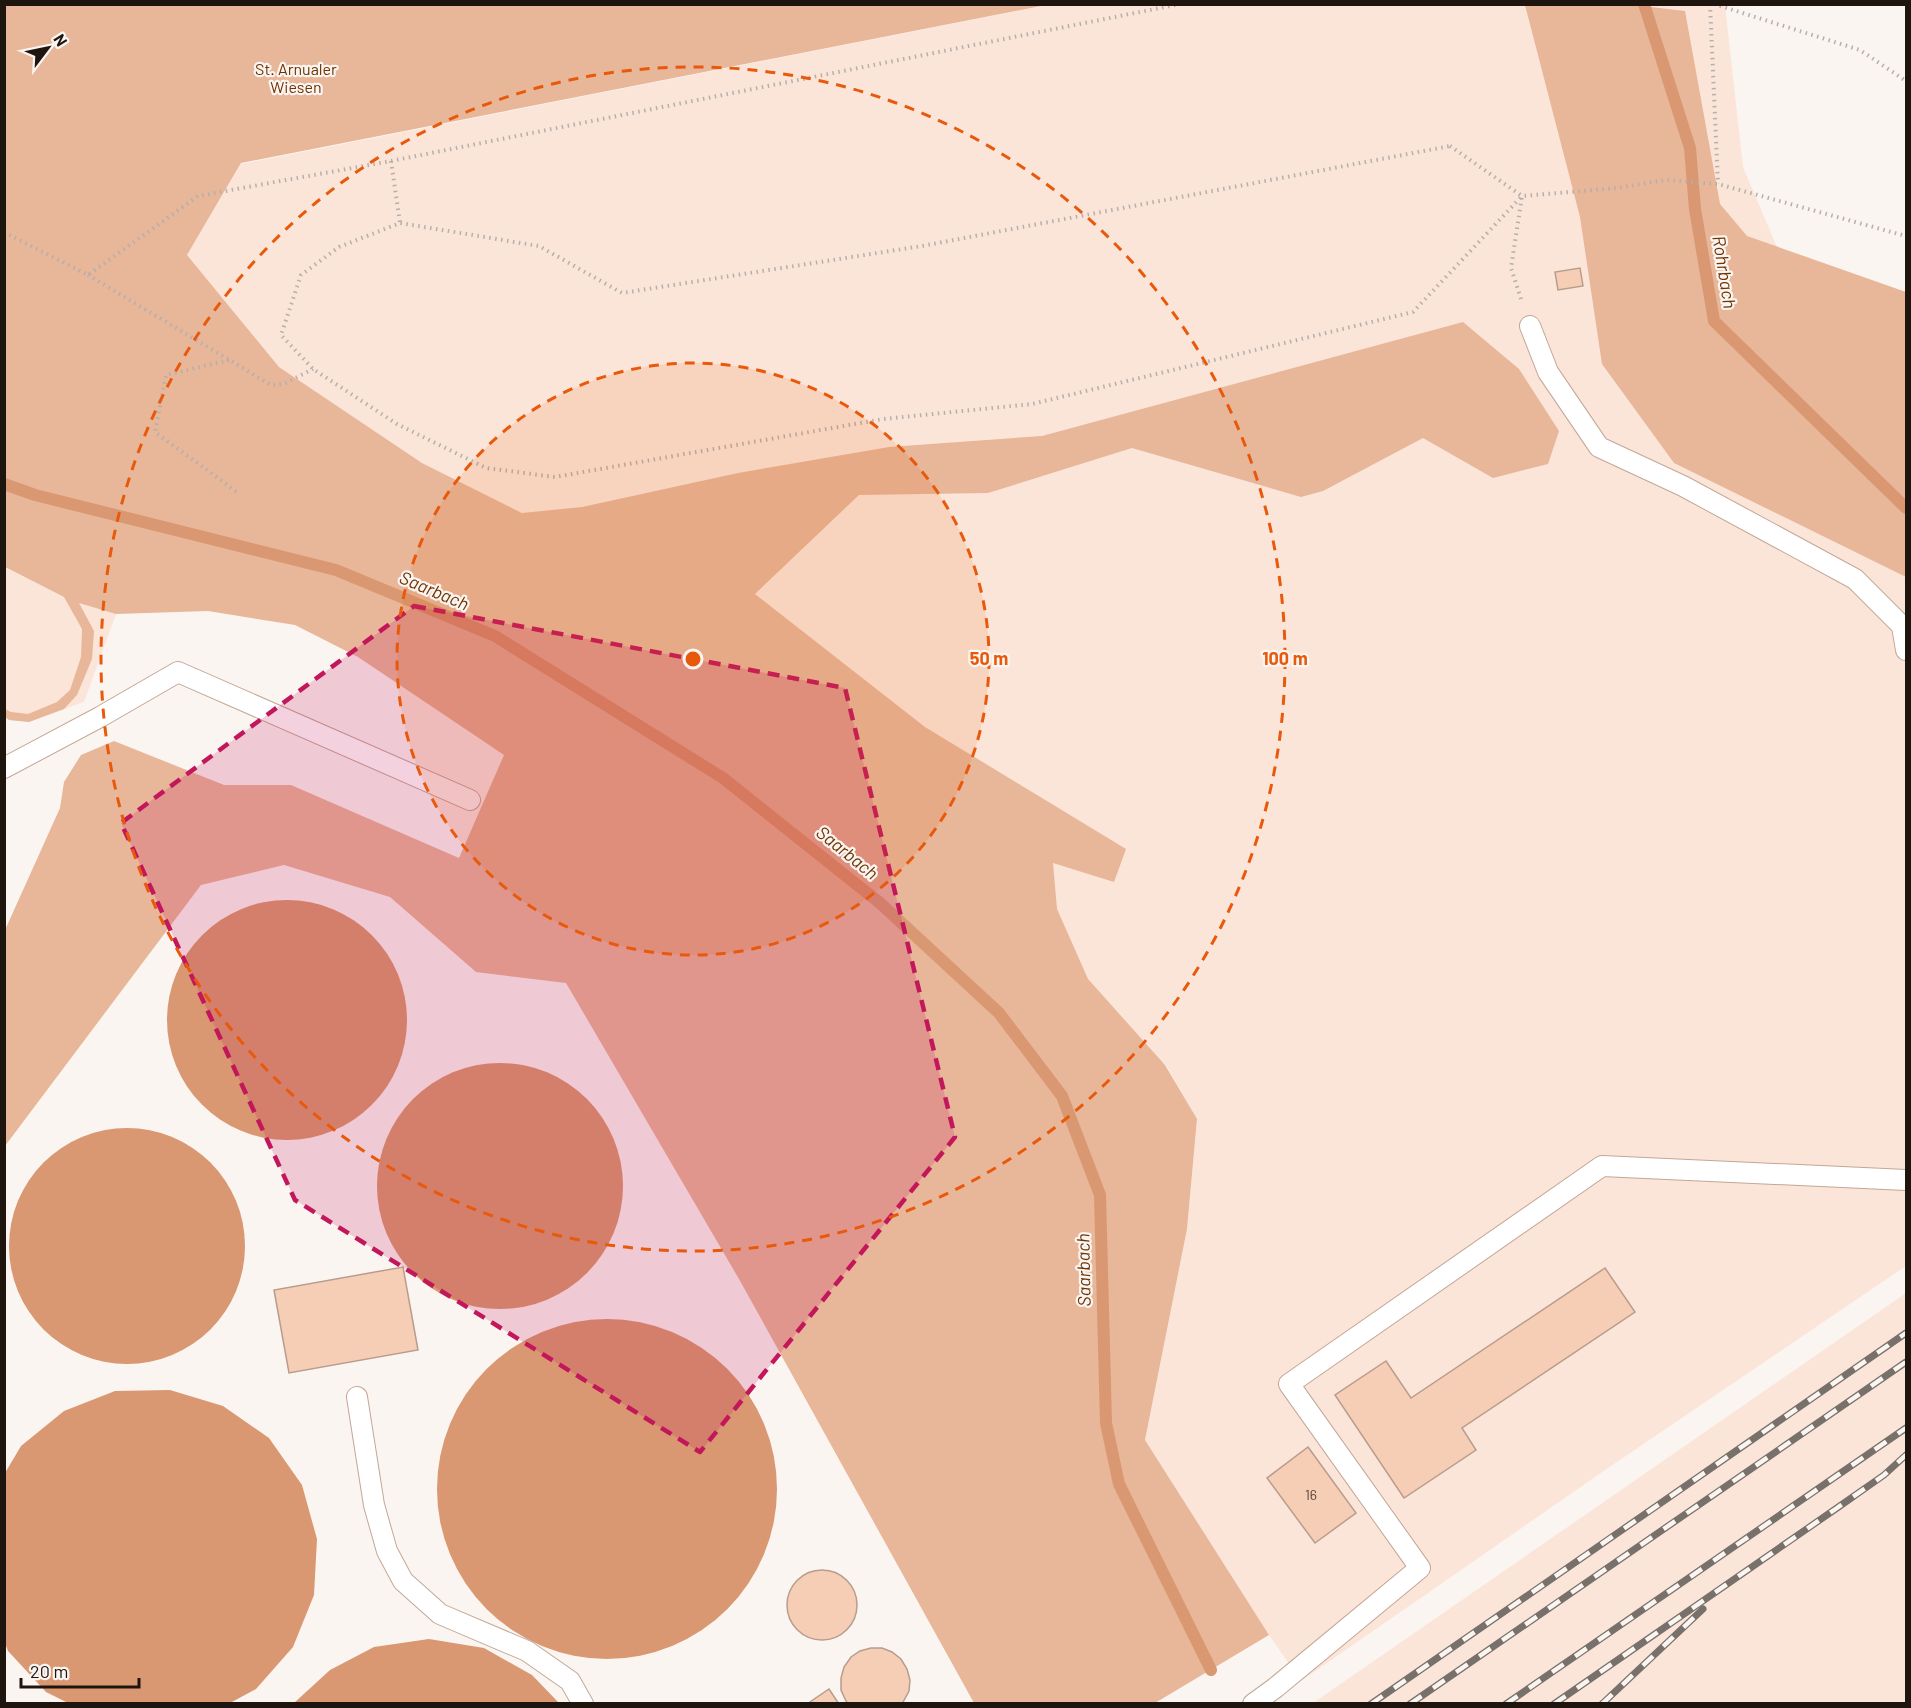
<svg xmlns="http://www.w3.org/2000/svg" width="1911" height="1708" font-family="Barlow,sans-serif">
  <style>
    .built { fill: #fbe5d8 }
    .green { fill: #e8b699 }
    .water { fill: #d99871 }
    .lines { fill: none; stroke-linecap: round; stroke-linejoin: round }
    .stream { stroke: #d99871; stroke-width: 12 }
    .building { fill: #f6cdb5; stroke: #b89c8c; stroke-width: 1.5 }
    .service-casing { stroke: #c3a796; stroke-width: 22 }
    .path { stroke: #b6afab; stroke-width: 4; stroke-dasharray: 1.5 4.5; stroke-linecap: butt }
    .service { stroke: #fff; stroke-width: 20 }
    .rail-casing { stroke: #78706b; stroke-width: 7 }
    .rail { stroke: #fbf5f2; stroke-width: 4.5; stroke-dasharray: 14; stroke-linecap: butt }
    .marked { fill: #c2185b; fill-opacity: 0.2; stroke: #c2185b; stroke-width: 4.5; stroke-dasharray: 12 8; stroke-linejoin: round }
    .ring { fill: none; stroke: #e8590c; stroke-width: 3; stroke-dasharray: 10 8 }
    .labels { text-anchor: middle; stroke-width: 4.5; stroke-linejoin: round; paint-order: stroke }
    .number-label { font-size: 14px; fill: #554338 }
    .park-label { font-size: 16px; fill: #6e3302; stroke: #fbf5f2 }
    .water-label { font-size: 18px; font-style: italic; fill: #703404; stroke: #fbf5f2 }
    .centre { fill: #e8590c; stroke: #fbf5f2; stroke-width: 3 }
    .ring-label { font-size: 18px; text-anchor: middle; font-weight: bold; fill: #e8590c; stroke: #fbf5f2; stroke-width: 4.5; stroke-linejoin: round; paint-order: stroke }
  </style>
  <rect width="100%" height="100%" fill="#fbf5f2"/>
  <!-- built -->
  <g class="built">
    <path d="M1047,5H1725L1743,167L1906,551V1266L1608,1468L1301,1681L1269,1635L1145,1440L1187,1229L1197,1120L1166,1065L522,513L422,463L279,367L187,255L241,164Z"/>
    <path d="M4,567L64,597L116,614L84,702L29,722L9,720L5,717Z"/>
    <path d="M1906,1293V1703H1313Z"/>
  </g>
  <!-- green -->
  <g class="green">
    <path d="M5,4L1046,5L241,163L187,255L279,367L422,463L522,513L582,507L738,473L889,447L1042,436L1463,322L1519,369L1559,431L1548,464L1493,478L1423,438L1323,491L1301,497L1132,448L988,493L859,495L755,594L925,727L1126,849L1114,882L1053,863L1057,909L1088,979L1165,1065L1197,1119L1187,1229L1145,1440L1269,1635L1155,1703H974L739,1279L566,983L476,972L390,897L284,865L201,885L5,1146V930L60,808L64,782L81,755L114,741L224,785H291L459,858L504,755L358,657L295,625L208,611L116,614L79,603L94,631L92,659L77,695L64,709L29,722L9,720L5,717V709L11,712L28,714L57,702L70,690L81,657L82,629L64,597L5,567Z"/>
    <path d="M1634,5L1685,11L1720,204L1747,236L1906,292V577L1674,463L1602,364L1580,217L1525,5Z"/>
  </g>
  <!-- water -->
  <g class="water">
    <circle cx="287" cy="1020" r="120"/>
    <circle cx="500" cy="1186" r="123"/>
    <circle cx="127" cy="1246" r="118"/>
    <circle cx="607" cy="1489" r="170"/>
    <path d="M170,1390L223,1406L269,1438L302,1485L317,1539L314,1595L293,1647L256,1689L230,1703H68L46,1692L8,1651L5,1643V1473L21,1446L64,1411L115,1391Z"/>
    <path d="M429,1639L484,1648L532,1675L559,1703H294L330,1670L374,1647Z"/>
  </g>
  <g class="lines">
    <!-- stream -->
    <g class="stream">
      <path d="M1644,4L1690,148L1695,209L1714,321L1906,508"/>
      <path d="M4,484L35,495L336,570L495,636L723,778L880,903L999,1013L1062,1096L1100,1195L1106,1423L1119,1484L1211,1670"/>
    </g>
  </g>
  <!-- building -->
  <g class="building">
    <path d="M1580,268L1583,286L1558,290L1555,272Z"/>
    <path d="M403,1267L418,1350L289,1373L274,1290Z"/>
    <path d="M1605,1268L1635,1312L1462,1428L1476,1450L1404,1498L1335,1395L1386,1361L1411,1398Z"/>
    <path d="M1308,1447L1356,1513L1315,1543L1267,1478Z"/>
    <circle cx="822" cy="1605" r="35"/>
    <path d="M871,1648H882L892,1652L901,1659L907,1669L910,1680L909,1691L902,1704H848L846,1701L841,1690V1678L844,1667L851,1657L860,1651Z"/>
    <path d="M829,1689L839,1704H807Z"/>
  </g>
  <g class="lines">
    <defs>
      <g id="service">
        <path d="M1530,326L1548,372L1599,447L1683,486L1855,579L1902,626L1906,650"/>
        <path d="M4,768L100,717L178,672L470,800"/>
        <path d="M357,1397L374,1505L387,1551L403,1581L440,1614L527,1651L570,1681L583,1704"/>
        <path d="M1253,1704L1275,1688L1420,1568L1289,1384L1602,1166L1906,1180"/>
      </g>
    </defs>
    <!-- service casing -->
    <use href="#service" class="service-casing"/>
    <!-- path -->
    <g class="path">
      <path d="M1710,4L1718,184"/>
      <path d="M1714,4L1860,50L1906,81"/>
      <path d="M1450,146L1522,196L1413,312L1032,404L883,419L555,477L486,468L397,424L313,369L281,335L301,275L339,247L400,223L539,246L622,293L922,246Z"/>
      <path d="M391,161L400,223"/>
      <path d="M4,232L88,275L198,196L391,161L1180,4"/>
      <path d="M88,275L271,385L284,384L313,369"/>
      <path d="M1521,299L1511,268L1522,196L1617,188L1665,180L1718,184L1906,236"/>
      <path d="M229,360L166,375L155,432L237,492"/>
    </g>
    <!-- service -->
    <use href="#service" class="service"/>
    <defs>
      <g id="rail">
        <path d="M1371,1704L1906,1333"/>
        <path d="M1410,1704L1906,1362"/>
        <path d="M1506,1704L1906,1428"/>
        <path d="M1554,1704L1837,1508L1884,1475L1906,1455"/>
        <path d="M1602,1704L1703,1609"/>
      </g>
    </defs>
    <!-- rail casing -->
    <use href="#rail" class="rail-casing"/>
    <!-- rail -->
    <use href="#rail" class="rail"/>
  </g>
  <!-- marked area -->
  <path class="marked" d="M414,606L845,688L955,1137L700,1452L295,1200L121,823Z"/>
  <!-- distance rings -->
  <circle cx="693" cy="659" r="296" fill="#e8590c" fill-opacity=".12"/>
  <g class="ring">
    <circle cx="693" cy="659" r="296"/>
    <circle cx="693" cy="659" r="592"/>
  </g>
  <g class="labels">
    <!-- number labels -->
    <g class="number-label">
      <text x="1311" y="1500">16</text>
    </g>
    <!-- park labels -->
    <g class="park-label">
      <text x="296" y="75">St. Arnualer<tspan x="296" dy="18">Wiesen</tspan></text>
    </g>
    <!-- water labels -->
    <g class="water-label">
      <text transform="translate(1724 272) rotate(81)" y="6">Rohrbach</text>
      <text transform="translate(434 591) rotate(23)" y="6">Saarbach</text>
      <text transform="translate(847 853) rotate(39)" y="6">Saarbach</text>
      <text transform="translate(1084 1270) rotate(-91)" y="6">Saarbach</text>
    </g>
  </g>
  <circle cx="693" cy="659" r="9" class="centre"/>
  <g class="ring-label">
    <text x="989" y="665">50 m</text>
    <text x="1285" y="665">100 m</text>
  </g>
  <!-- border -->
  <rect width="1911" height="1708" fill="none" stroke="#1f150f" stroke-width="12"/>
  <!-- north arrow -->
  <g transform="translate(48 48) rotate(58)" stroke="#fbf5f2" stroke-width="4.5" paint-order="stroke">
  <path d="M0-4.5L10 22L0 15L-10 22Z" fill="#1f150f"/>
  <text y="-9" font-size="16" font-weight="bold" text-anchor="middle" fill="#1f150f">N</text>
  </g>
  <!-- scale -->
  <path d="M21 1678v9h118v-9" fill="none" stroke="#1f150f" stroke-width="3"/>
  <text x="30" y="1678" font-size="18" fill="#1f150f" stroke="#fbf5f2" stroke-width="4.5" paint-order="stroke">20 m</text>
</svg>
